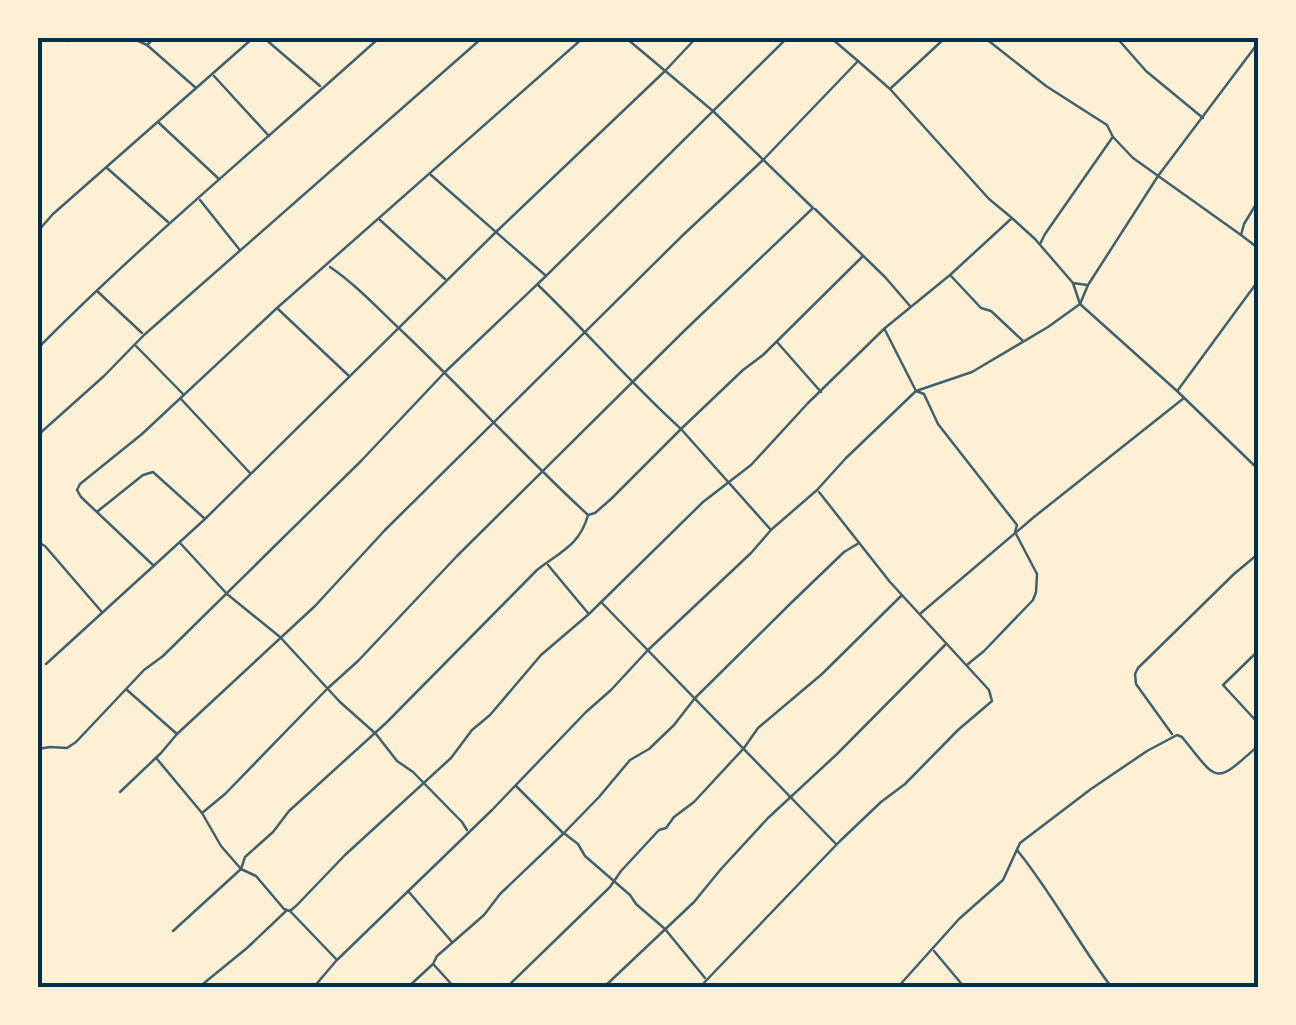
<svg xmlns="http://www.w3.org/2000/svg" width="1296" height="1025" font-family="'Varela Round',sans-serif">
  <style>
    .lines { fill: none; stroke-linecap: round; stroke-linejoin: round }
    .minor { stroke: #3f606c; stroke-width: 2.5 }
    .neatline { fill: none; stroke: #003049; stroke-width: 4 }
  </style>
  <rect width="100%" height="100%" fill="#fdf0d5"/>
  <g class="lines">
    <!-- minor -->
    <g class="minor">
      <path d="M132,38L147,45L154,38"/>
      <path d="M264,38L320,86"/>
      <path d="M985,38L1046,86L1107,125L1113,137L1133,158L1241,235"/>
      <path d="M1117,38L1146,71L1203,118"/>
      <path d="M68,41V38"/>
      <path d="M147,45L196,88"/>
      <path d="M214,76L269,136"/>
      <path d="M891,88L945,38"/>
      <path d="M159,123L219,179"/>
      <path d="M107,168L168,222"/>
      <path d="M431,175L545,275"/>
      <path d="M200,200L239,249"/>
      <path d="M1258,201L1244,224L1241,235L1258,248"/>
      <path d="M815,209L885,277L910,306"/>
      <path d="M1013,219L1035,239L1073,283L1087,285"/>
      <path d="M380,220L445,279"/>
      <path d="M38,231L53,214L253,38"/>
      <path d="M1040,244L1045,234L1112,138"/>
      <path d="M330,267C358,286 380,311 405,334C467,393 524,456 587,514"/>
      <path d="M951,276L981,308L991,311L1022,340"/>
      <path d="M1073,283L1080,304L1177,391L1258,469"/>
      <path d="M538,285C587,332 631,384 681,429L743,370L763,355L862,257"/>
      <path d="M97,291L142,333"/>
      <path d="M278,309L349,376"/>
      <path d="M885,330L916,391L924,394L938,424L1017,525L1015,532L1037,574L1036,592L1033,600L984,651L968,664"/>
      <path d="M777,342L821,392"/>
      <path d="M136,346L183,394"/>
      <path d="M38,348C146,239 265,141 379,38"/>
      <path d="M1178,390L1258,281"/>
      <path d="M181,399L250,473"/>
      <path d="M38,435L104,376L144,335L482,38"/>
      <path d="M98,511L143,475L153,472L204,518"/>
      <path d="M772,529L817,490L846,458L916,391L972,372L1048,327L1080,304L1088,285L1158,176L1258,43"/>
      <path d="M38,542L45,546L101,611"/>
      <path d="M181,544L227,594L280,637L340,702L376,734L397,761L413,772L462,822L467,830"/>
      <path d="M548,565L588,613"/>
      <path d="M154,566L81,497L77,490L80,484L142,434L277,308L583,38"/>
      <path d="M601,602L836,844"/>
      <path d="M921,613L1034,517L1184,398"/>
      <path d="M1258,651L1223,685L1258,723"/>
      <path d="M46,664L205,519L497,231L665,71L696,38"/>
      <path d="M328,688L358,661L457,556L684,331L813,208L713,111L626,38"/>
      <path d="M127,690L177,734"/>
      <path d="M1172,734L1136,684L1135,674L1138,668L1234,574L1258,554"/>
      <path d="M38,749L50,747L67,748L76,742L144,670L163,656L361,461L445,372L546,276L787,38"/>
      <path d="M157,759L202,813L225,794L327,689"/>
      <path d="M516,786L563,833"/>
      <path d="M120,792L161,753L177,734L315,606L385,530L682,236L763,160L858,61L831,38"/>
      <path d="M202,813L221,846L241,869L245,857L273,832L289,811L386,723L537,570C560,552 580,545 588,515L595,513L611,499L681,429L771,530L751,553L648,650L611,690L586,712L492,810L337,960L290,911"/>
      <path d="M565,834L578,844L585,856L630,895L636,904L665,929L705,978"/>
      <path d="M1017,850C1052,893 1078,943 1112,988"/>
      <path d="M408,891L452,942"/>
      <path d="M173,931L241,869L256,876L284,909L290,911L297,905L345,855L451,758L472,730L490,715L541,655L589,614L703,502L751,465L808,403L885,328L950,275L1012,218L989,199L890,89L858,61"/>
      <path d="M934,951L965,988"/>
      <path d="M434,965L455,988"/>
      <path d="M198,988L247,948L286,911"/>
      <path d="M313,988L336,961"/>
      <path d="M407,988L433,964L437,956L484,915L500,894L564,833L599,797L630,760L649,749L674,725L695,698L791,603L844,552L859,543"/>
      <path d="M506,988L610,887L621,871L659,830L666,828L674,817L694,802L744,748L758,728L822,674L901,596"/>
      <path d="M603,988L694,902L721,869L768,818L837,754L945,645"/>
      <path d="M699,988L840,841L881,802L905,784L958,730L992,701L989,690L890,582L819,492"/>
      <path d="M897,988L959,919L1003,880L1020,843L1091,789L1147,751L1177,735L1182,737C1219,783 1214,785 1258,746"/>
    </g>
  </g>
  <!-- border -->
  <rect width="1296" height="1025" fill="none" stroke="#fdf0d5" stroke-width="80"/>
  <rect x="40" y="40" width="1216" height="945" class="neatline"/>
</svg>
